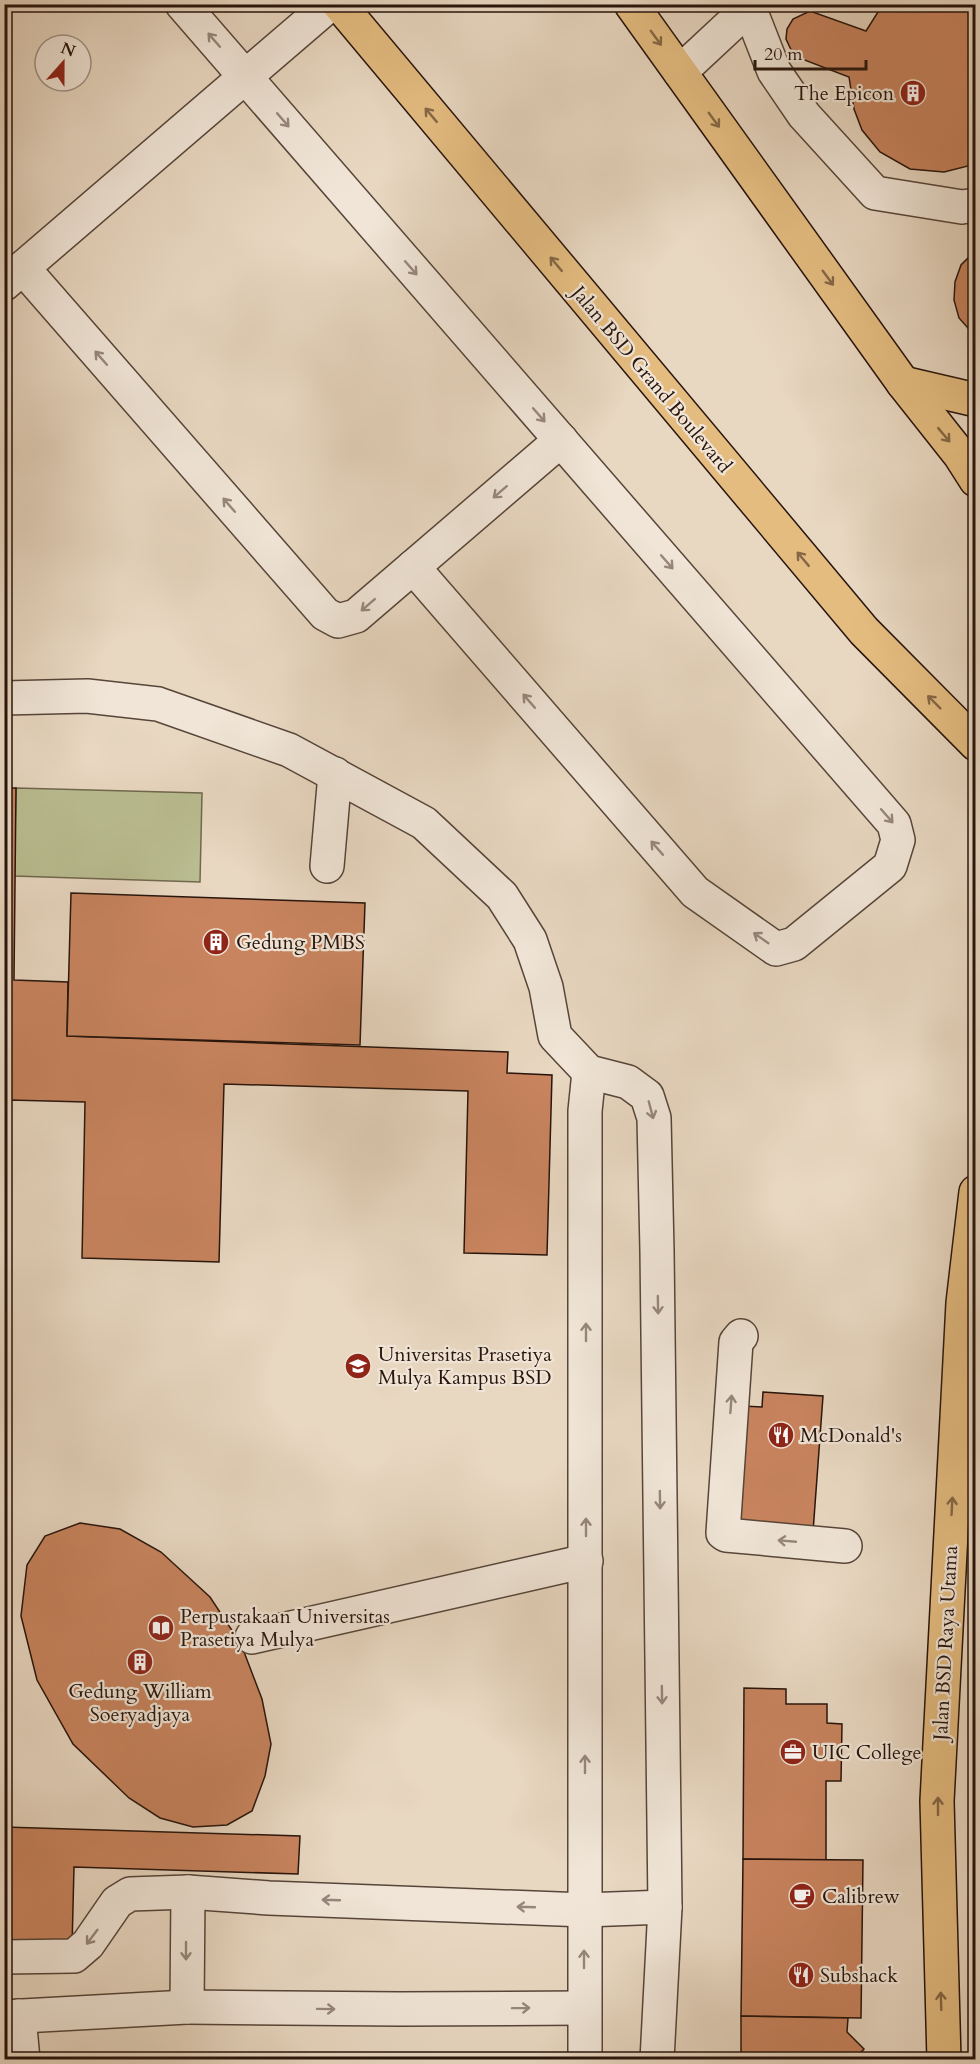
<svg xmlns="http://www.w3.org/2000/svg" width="980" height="2064" font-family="Cardo,serif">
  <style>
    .green { fill: #b9bd91; stroke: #70684e; stroke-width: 1.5 }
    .building { fill: #c8845f; stroke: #27140c; stroke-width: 1.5 }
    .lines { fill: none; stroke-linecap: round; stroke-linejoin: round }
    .minor-casing { stroke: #574539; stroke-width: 36 }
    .major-casing { stroke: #27140c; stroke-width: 36 }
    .minor { stroke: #f0e5d7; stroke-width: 33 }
    .major { stroke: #e4bc80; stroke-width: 33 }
    .oneway { stroke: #866846 }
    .oneway2 { stroke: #96877c }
    .labels { text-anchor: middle; stroke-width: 4.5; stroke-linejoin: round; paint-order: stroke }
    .poi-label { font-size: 20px; fill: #27140c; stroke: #f0e5d7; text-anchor: start }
    .street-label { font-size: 20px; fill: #27140c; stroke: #f0e5d7 }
  </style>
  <rect width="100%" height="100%" fill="#e8d7c1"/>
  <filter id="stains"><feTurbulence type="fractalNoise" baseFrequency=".00333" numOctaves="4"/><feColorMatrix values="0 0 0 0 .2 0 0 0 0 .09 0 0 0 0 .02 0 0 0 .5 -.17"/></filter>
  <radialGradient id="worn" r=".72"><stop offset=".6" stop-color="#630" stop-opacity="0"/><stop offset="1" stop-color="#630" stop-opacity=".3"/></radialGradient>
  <!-- green -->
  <path class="green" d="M16,788L202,793L200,882L14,876Z"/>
  <!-- building -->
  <g class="building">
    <path d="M968,4L976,10V164L944,172L910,169L880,152L862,130L854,109L849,77L794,56L786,39L787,29L793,19L810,11L866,31L883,4Z"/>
    <path d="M976,250V337L959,318L954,300L955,282L961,265Z"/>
    <path d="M4,788H16L14,980L68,982L67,1036L508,1052L507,1073L552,1075L547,1255L464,1253L468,1091L224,1084L219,1262L82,1258L85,1102L10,1100V1107H4Z"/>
    <path d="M71,893L365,903L360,1045L67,1036Z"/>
    <path d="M763,1392L823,1396L813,1532L735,1527L743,1406L762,1407Z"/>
    <path d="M80,1523L120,1529L161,1552L210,1597L241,1644L262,1699L271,1744L265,1776L252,1811L227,1825L193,1827L160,1818L129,1798L73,1744L37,1680L21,1616L27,1565L45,1536Z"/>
    <path d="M744,1688L786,1689V1704H827V1723L842,1724L841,1781H826V1860L743,1859Z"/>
    <path d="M4,1827L300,1836L298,1874L74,1867L72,1947L4,1945Z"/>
    <path d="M743,1859L863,1860L861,2018L741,2016Z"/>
    <path d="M741,2016L848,2018L847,2032L864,2049L854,2060H741Z"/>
  </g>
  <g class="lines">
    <defs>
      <g id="minor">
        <path d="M182,4L894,824L898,840L890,866L794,944L776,949L695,892L413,567"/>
        <path d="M749,7L774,71L804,115L875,193L962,207L976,205"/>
        <path d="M680,72L753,4"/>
        <path d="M23,268L325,614L338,621L356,616L561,440"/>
        <path d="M4,284L330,4"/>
        <path d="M4,698L87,696L158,704L289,750L424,823L502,896L530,940L546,987L555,1036L589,1072L628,1082L647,1096L654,1118L657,1251L665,1907L657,2060"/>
        <path d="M327,866L335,774"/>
        <path d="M741,1336L736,1342L723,1533L726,1535L845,1546"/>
        <path d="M252,1637L586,1561"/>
        <path d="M188,1892L187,2007L400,2009L584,2008"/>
        <path d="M4,1957L74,1956L88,1944L117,1902L130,1894L188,1892L269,1898L585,1910L665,1907"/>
        <path d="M19,2016L23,2060"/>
        <path d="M4,2017L187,2007"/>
        <path d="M585,2060V1111L589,1072"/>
      </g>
      <g id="major">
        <path d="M339,4L864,631L976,744"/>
        <path d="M631,4L903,383L960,455L976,480"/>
        <path d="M903,383L976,400"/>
        <path d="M944,2060L937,1801L963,1303L976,1192"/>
      </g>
    </defs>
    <!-- minor casing -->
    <use href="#minor" class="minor-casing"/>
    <!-- major casing -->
    <use href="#major" class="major-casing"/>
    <!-- minor -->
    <use href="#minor" class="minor"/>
    <!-- major -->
    <use href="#major" class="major"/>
  </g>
  <!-- one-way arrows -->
  <defs><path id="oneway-shaft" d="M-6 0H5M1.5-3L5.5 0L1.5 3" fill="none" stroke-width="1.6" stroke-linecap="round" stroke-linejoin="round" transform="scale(1.5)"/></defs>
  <g class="oneway">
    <use href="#oneway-shaft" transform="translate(656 38) rotate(54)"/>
    <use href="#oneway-shaft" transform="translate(431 115) rotate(-130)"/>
    <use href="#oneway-shaft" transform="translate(714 120) rotate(54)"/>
    <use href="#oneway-shaft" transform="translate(556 264) rotate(-130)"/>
    <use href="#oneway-shaft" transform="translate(828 278) rotate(54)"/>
    <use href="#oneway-shaft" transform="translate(944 435) rotate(50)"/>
    <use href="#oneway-shaft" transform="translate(803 559) rotate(-130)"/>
    <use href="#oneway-shaft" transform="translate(934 702) rotate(-135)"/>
    <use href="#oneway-shaft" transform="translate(952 1506) rotate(-87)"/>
    <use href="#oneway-shaft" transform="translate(938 1806) rotate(-90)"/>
    <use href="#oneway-shaft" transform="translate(941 2001) rotate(-92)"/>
  </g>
  <g class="oneway2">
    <use href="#oneway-shaft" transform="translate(214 40) rotate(-131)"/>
    <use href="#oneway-shaft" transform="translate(283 120) rotate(49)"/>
    <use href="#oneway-shaft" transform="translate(411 268) rotate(49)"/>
    <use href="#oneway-shaft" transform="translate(101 358) rotate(-131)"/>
    <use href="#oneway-shaft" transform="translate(539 415) rotate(49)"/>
    <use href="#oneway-shaft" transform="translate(500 492) rotate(139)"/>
    <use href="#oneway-shaft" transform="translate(229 505) rotate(-131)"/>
    <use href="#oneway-shaft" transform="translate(667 562) rotate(49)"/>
    <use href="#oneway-shaft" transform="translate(368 605) rotate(139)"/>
    <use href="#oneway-shaft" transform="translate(529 701) rotate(-131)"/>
    <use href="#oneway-shaft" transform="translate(887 816) rotate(49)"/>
    <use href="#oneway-shaft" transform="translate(657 848) rotate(-131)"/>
    <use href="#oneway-shaft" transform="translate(761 938) rotate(-145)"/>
    <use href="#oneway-shaft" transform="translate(651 1110) rotate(75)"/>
    <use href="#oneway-shaft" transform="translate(658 1305) rotate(89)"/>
    <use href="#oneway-shaft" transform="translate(586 1332) rotate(-90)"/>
    <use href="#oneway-shaft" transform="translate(731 1404) rotate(-86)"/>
    <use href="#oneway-shaft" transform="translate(660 1500) rotate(89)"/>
    <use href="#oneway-shaft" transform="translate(586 1527) rotate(-90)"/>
    <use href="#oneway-shaft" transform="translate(787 1541) rotate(-175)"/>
    <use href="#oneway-shaft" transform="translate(662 1695) rotate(89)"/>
    <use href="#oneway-shaft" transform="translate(585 1764) rotate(-90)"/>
    <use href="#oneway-shaft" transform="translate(331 1900) rotate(-178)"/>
    <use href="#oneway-shaft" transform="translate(526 1907) rotate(-178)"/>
    <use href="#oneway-shaft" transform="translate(92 1937) rotate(127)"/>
    <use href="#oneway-shaft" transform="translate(186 1951) rotate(90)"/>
    <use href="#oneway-shaft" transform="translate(584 1959) rotate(-90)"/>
    <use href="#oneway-shaft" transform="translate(521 2008) rotate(-1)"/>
    <use href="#oneway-shaft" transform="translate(326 2009) rotate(1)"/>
  </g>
  <!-- icons -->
  <defs>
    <symbol id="building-disc" viewBox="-11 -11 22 22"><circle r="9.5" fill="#8f2418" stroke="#f0e5d7"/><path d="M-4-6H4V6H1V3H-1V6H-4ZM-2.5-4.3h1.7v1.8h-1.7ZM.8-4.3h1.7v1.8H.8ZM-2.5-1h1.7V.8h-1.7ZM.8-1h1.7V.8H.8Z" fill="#fff"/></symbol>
    <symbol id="university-disc" viewBox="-11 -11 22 22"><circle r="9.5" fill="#8f2418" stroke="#f0e5d7"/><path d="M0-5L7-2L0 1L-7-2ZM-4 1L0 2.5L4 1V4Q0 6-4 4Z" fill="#fff"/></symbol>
    <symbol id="restaurant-disc" viewBox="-11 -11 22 22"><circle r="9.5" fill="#8f2418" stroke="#f0e5d7"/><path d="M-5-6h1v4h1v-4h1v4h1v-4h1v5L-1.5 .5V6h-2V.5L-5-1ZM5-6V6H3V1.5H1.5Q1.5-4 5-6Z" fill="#fff"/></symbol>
    <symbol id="library-disc" viewBox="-11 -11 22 22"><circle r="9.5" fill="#8f2418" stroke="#f0e5d7"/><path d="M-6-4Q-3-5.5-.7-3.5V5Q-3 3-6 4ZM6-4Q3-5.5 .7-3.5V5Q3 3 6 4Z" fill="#fff"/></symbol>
    <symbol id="office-disc" viewBox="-11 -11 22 22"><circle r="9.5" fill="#8f2418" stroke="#f0e5d7"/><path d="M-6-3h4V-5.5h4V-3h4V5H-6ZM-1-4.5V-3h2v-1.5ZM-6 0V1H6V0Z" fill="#fff"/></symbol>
    <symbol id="cafe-disc" viewBox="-11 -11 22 22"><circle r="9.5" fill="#8f2418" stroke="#f0e5d7"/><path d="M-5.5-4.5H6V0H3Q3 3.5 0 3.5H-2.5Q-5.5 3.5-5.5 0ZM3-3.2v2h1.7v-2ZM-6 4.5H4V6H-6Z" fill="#fff"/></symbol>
  </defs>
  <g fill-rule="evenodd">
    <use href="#building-disc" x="898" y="78" width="30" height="30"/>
    <use href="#building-disc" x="201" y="927" width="30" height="30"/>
    <use href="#university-disc" x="343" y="1351" width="30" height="30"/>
    <use href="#restaurant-disc" x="766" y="1420" width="30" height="30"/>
    <use href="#library-disc" x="146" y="1613" width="30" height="30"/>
    <use href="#building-disc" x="125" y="1647" width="30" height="30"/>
    <use href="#office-disc" x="778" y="1737" width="30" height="30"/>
    <use href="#cafe-disc" x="787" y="1881" width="30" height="30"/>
    <use href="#restaurant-disc" x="786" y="1960" width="30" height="30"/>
  </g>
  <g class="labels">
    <!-- poi labels -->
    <g class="poi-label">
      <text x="894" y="100" text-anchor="end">The Epicon</text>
      <text x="236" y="949">Gedung PMBS</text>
      <text x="378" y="1361">Universitas Prasetiya<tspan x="378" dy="23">Mulya Kampus BSD</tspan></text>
      <text x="800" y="1442">McDonald's</text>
      <text x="180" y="1623">Perpustakaan Universitas<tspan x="180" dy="23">Prasetiya Mulya</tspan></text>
      <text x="140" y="1698" text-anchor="middle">Gedung William<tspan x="140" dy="23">Soeryadjaya</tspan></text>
      <text x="812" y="1759">UIC College</text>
      <text x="822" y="1903">Calibrew</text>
      <text x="820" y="1982">Subshack</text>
    </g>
    <!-- street labels -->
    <g class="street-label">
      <text transform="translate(652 379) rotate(50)" y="7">Jalan BSD Grand Boulevard</text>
      <text transform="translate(945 1643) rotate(-87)" y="7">Jalan BSD Raya Utama</text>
    </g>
  </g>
  <!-- margin -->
  <rect width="980" height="2064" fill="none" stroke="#e8d7c1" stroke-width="24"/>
  <rect x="6" y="6" width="968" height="2052" fill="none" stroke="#27140c" stroke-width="3"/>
  <rect x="12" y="12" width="956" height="2040" fill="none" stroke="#27140c" stroke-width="1.5"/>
  <!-- north arrow -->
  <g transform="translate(63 63) rotate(21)"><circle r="28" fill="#f0e5d7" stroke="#a09186" stroke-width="1.5"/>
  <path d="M0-4.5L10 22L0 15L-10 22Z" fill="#8f2418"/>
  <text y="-9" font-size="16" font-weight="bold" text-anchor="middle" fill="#27140c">N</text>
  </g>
  <!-- scale -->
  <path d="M755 60v9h111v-9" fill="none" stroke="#27140c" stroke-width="3"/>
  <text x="764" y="60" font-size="18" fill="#27140c" stroke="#f0e5d7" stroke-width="4.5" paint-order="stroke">20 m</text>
  <rect width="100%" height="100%" filter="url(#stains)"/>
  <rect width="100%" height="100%" fill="url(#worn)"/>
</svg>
